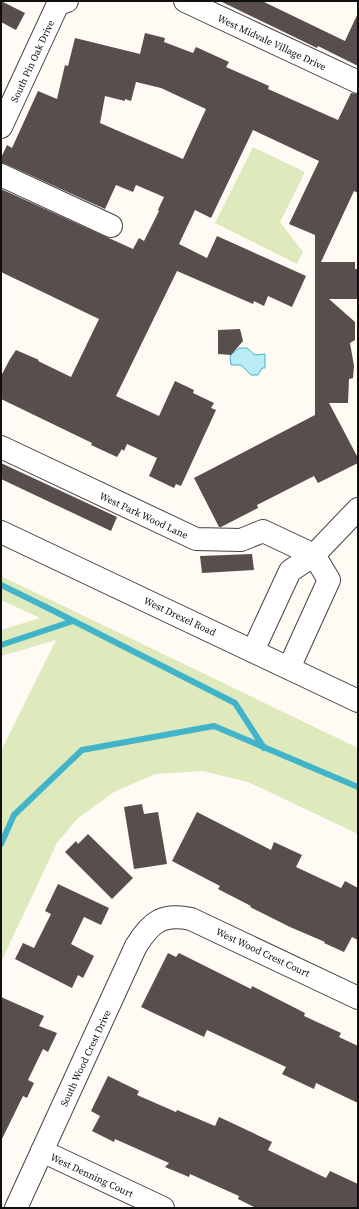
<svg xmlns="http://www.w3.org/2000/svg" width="359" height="1209" font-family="'Source Serif 4',serif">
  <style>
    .green { fill: #dee9bd }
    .water { fill: #b9ecf5; stroke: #42b4ca }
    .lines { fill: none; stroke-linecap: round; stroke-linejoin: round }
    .stream { stroke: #42b4ca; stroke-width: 6 }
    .building { fill: #584e4c; fill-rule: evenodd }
    .minor-casing { stroke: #434343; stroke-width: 24 }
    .minor { stroke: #fff; stroke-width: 22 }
    .labels { text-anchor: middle; stroke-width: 4; stroke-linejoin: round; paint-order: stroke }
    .street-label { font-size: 10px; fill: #101010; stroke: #fff }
  </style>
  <rect width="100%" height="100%" fill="#fffaf3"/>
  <!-- green -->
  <g class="green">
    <path d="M253,147L305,172L280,222L303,252L297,264L215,223Z"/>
    <path d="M1,576L358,748V834L248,782L202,771L155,774L114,792L77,819L57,843L1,962V751L56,640L1,656V630L40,618L1,600Z"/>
  </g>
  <!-- water -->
  <path class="water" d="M239,348H247L255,355L265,354V368H262L258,375H251L241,365H231L230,356Z"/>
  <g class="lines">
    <!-- stream -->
    <g class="stream">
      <path d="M1,585L48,608L235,703L264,748"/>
      <path d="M1,645L73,621"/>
      <path d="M1,844L14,815L82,750L214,726L358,787"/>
    </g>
  </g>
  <!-- building -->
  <g class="building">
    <path d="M1,1L25,13L16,30L1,22Z"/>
    <path d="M220,1H262L345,41L358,13V66L318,46L317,48Z"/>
    <path d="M145,33L165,38L164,42L193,53L196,47L229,62L226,67L269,86L268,89L338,120L351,93L358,94V193L354,191L321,262H355V269H358L357,299H329L355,322V340L350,343L354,366L353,378L349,379L348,403H329L358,458V463L318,483L314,476L257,505L258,508L221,527H219L194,478L315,415V235L289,224L319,161L253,130L211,218L195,210L179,244L207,258L217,236L306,276L292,307L268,296L264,306L254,301L253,304L177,271L116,396L159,416L175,381L194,390L193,393L214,403L211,408L216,410L181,486L176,484L174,488L149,476L157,458L127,444L124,451L122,449L117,457L91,445L92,443L1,399V376L10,359L16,350L39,360L38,361L71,377L99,319L1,272V189L133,249L139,238L144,241L159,211L158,210L164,197L136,185L133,192L116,185L105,209L6,164L1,163V158L7,145L12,148L38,91L57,99L65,65L68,66L75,38L140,54ZM136,82L161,88L206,109L183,159L100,123L105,96L125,101V99L131,101Z"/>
    <path d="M240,329L243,341L231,355L218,354V330Z"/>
    <path d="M1,463L117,517L111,531L1,479Z"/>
    <path d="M252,554L254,570L202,573L200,556Z"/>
    <path d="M142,804L144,814L158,812L167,864L134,869L124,807Z"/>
    <path d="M197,812L271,850L274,842L302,855L296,867L341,888L345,881L358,888V940L352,937L344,952L324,943L325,942L290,927L250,907L251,906L218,889L220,886L172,861Z"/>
    <path d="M88,834L133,878L112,899L65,852L76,841L78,844Z"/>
    <path d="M58,884L109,908L101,925L84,917L71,944L94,956L83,978L78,975L72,988L15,959L23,943L34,948L51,914L45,911Z"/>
    <path d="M168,953L176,957L179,953L251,989L252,986L305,1013L304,1016L341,1033L339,1037L358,1046V1103L316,1083L314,1089L282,1074L286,1067L207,1030L204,1037L141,1007Z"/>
    <path d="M1,997L44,1016L39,1026L57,1033L48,1052L43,1049L28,1080L34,1083L27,1098L23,1096L1,1141Z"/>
    <path d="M108,1076L139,1091L137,1095L176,1112L177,1110L215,1126L219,1117L249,1131L272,1142L268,1150L326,1178L330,1171L358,1184V1208H256L238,1199L239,1196L190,1174L189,1177L165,1167L169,1163L115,1139L114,1142L92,1131L100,1116L91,1111Z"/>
  </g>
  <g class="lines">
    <defs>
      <g id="minor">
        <path d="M185,1L358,82"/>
        <path d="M1,127L58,4L67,1"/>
        <path d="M1,175L111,226"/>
        <path d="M1,447L196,539L241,540L263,531L314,555"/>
        <path d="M1,532L358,701"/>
        <path d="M253,651L290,571L314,555L358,509"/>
        <path d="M289,668L329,580L314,555"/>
        <path d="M42,1151L163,1208"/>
        <path d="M16,1208L136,946C151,922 162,913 191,919L358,998"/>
      </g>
    </defs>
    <!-- minor casing -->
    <use href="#minor" class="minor-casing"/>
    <!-- minor -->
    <use href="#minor" class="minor"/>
  </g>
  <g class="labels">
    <!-- street labels -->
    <g class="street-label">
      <text transform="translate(272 42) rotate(25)" y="4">West Midvale Village Drive</text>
      <text transform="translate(32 61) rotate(-65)" y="4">South Pin Oak Drive</text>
      <text transform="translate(144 515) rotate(25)" y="4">West Park Wood Lane</text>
      <text transform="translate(180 616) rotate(25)" y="4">West Drexel Road</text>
      <text transform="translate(263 952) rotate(25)" y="4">West Wood Crest Court</text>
      <text transform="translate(85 1058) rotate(-65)" y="4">South Wood Crest Drive</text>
      <text transform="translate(92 1175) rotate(25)" y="4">West Denning Court</text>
    </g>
  </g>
  <!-- border -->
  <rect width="359" height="1209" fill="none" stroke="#101010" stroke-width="4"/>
</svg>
